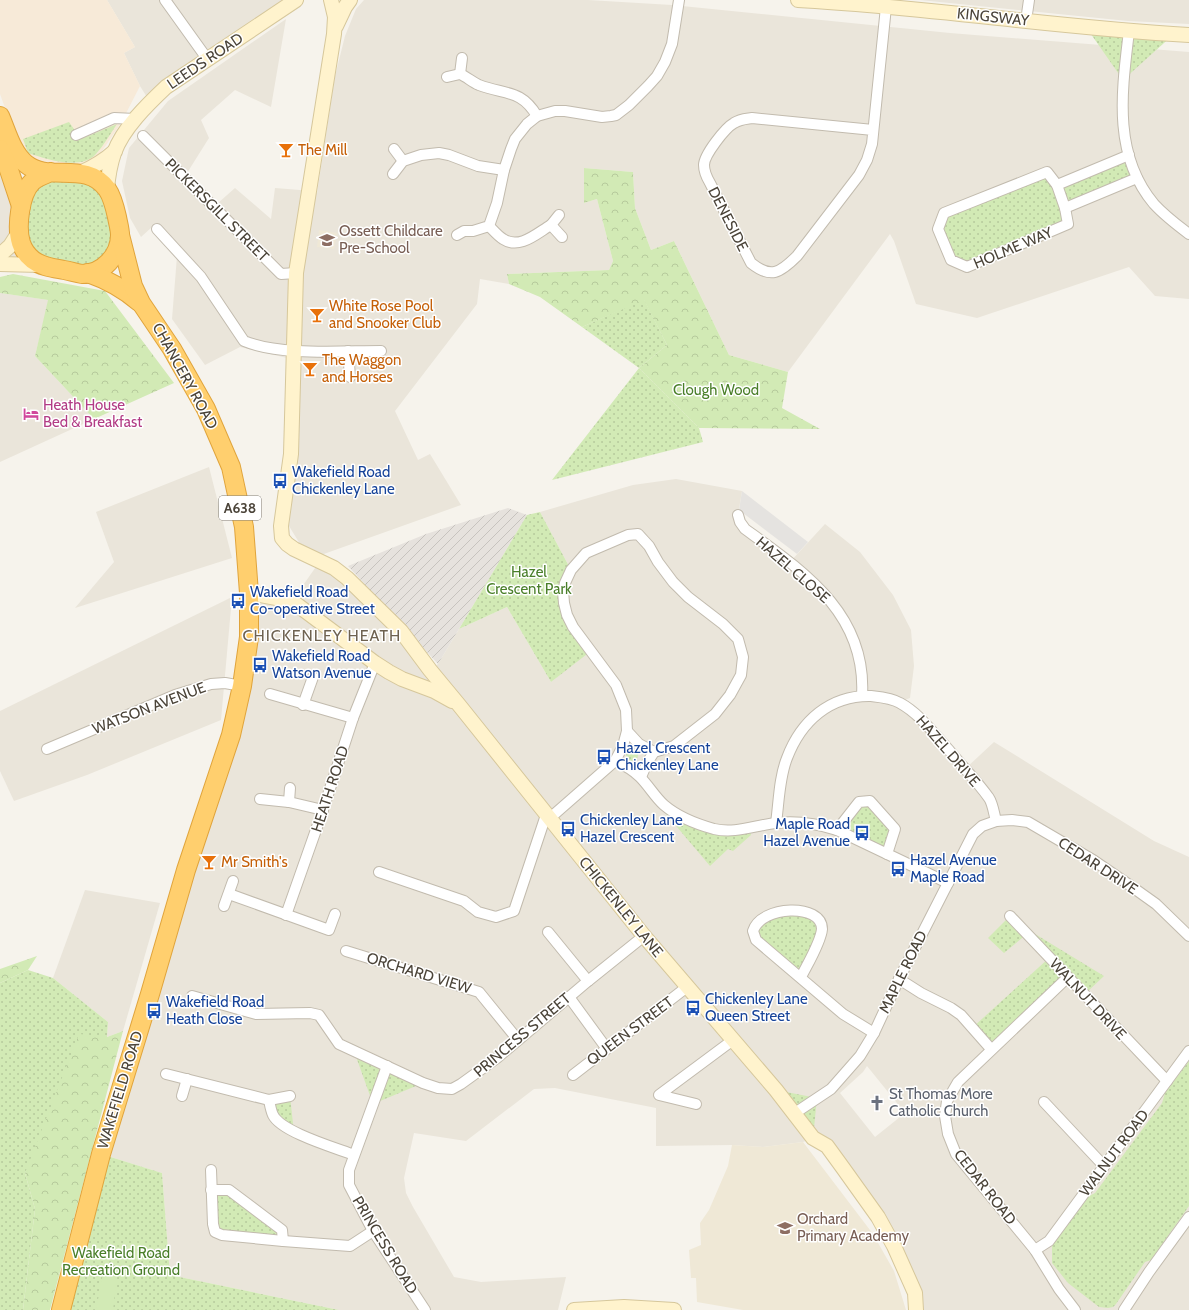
<svg xmlns="http://www.w3.org/2000/svg" width="1189" height="1310" font-family="Cabin,sans-serif">
  <style>
    .residential { fill: #eae5da; fill-rule: evenodd }
    .commercial { fill: #f7ead8 }
    .industrial { fill: url(#industrial-furrows) }
    .education { fill: #efe8d6 }
    .green { fill: url(#green-dots) }
    .forest { fill: url(#forest-crowns) }
    .pitch { fill: #d2eab5 }
    .parking { fill: #e5e3e0 }
    .lines { fill: none; stroke-linecap: round; stroke-linejoin: round }
    .street-casing { stroke: #c2bbae; stroke-width: 12 }
    .secondary-casing { stroke: #d6c79b; stroke-width: 16 }
    .highway-casing { stroke: #e0a43c; stroke-width: 20 }
    .street { stroke: #fff; stroke-width: 10 }
    .secondary { stroke: #fff3cd; stroke-width: 14 }
    .highway { stroke: #ffcf6e; stroke-width: 18 }
    .labels { text-anchor: middle; stroke-width: 3; stroke-linejoin: round; paint-order: stroke }
    .shield { fill: #fff; stroke: #817c74; stroke-width: 1 }
    .shield-label { font-size: 14px; font-weight: bold; fill: #4b4439 }
    .street-label { font-size: 15px; fill: #4b4439; stroke: #fff }
    .food-label { font-size: 15px; fill: #c56008; stroke: #fff; text-anchor: start }
    .education-label { font-size: 15px; fill: #785e54; stroke: #fff; text-anchor: start }
    .park-label { font-size: 15px; fill: #4a7f2a; stroke: #fff }
    .hotel-label { font-size: 15px; fill: #b23c85; stroke: #fff; text-anchor: start }
    .transit-label { font-size: 15px; fill: #164399; stroke: #fff; text-anchor: start }
    .worship-label { font-size: 15px; fill: #5b616d; stroke: #fff; text-anchor: start }
    .neighbourhood-label { font-size: 16px; letter-spacing: 1px; fill: #6e6250; stroke: #fff }
  </style>
  <defs>
    <pattern id="industrial-furrows" width="10" height="10" patternUnits="userSpaceOnUse"><rect width="10" height="10" fill="#e6e2dd"/><path d="M-1 1l2-2M0 10L10 0M9 11l2-2" fill="none" stroke="#c7c3be"/></pattern>
    <pattern id="green-dots" width="8" height="8" patternUnits="userSpaceOnUse"><rect width="8" height="8" fill="#d2eab5"/><path d="M2 2h.1M6 6h.1" fill="none" stroke="#b6ca9c" stroke-width="1.8" stroke-linecap="round"/></pattern>
    <pattern id="forest-crowns" width="20" height="18" patternUnits="userSpaceOnUse"><rect width="20" height="18" fill="#d2eab5"/><path d="M2 6a3 3 0 1 1 6 0M12 15a3 3 0 1 1 6 0" fill="none" stroke="#b6ca9c"/></pattern>
  </defs>
  <rect width="100%" height="100%" fill="#f6f3ec"/>
  <!-- residential -->
  <g class="residential">
    <path d="M107,0H292L150,102L140,86L124,53L135,47Z"/>
    <path d="M364,0H588L672,5L950,33L1189,52V299L1155,296L1129,267L977,318L916,304L894,241L890,234L788,372L729,355L674,241L651,250L635,208L633,172L584,168V203L597,199L613,261L609,270L507,274L509,284L480,279L477,304L395,411L418,460L430,454L461,505L321,555L300,544L289,526L297,458L300,361L240,347L205,365L172,319L177,256L152,227L141,237L130,218L122,181L129,148L168,101L286,19L271,107L235,90L201,120L209,138L187,173L218,203L235,188L271,219L275,188L300,190L317,193L335,76L345,36L356,9Z"/>
    <path d="M920,0H1189V24L1128,21Z"/>
    <path d="M0,169L29,257L0,264Z"/>
    <path d="M0,293L49,300L35,356L94,419L0,462Z"/>
    <path d="M209,467L232,558L75,608L114,562L96,512Z"/>
    <path d="M676,479L742,491L738,515L740,522L790,562L825,524L860,552L893,595L911,630L914,666L910,698L899,702L965,769L994,742L1154,841L1189,857V1310H916L894,1246L813,1138L803,1142L763,1147L732,1145L656,1146V1108L555,1088L534,1089L466,1141L414,1133L404,1178L406,1193L413,1207L454,1277L481,1282L566,1277L558,1310H339L170,1275L162,1173L101,1154L231,735L249,593L292,601L320,561L334,568L430,670L438,664L459,629L507,607L551,682L557,677L564,603L571,570L540,512L633,485ZM867,1066L905,1113L875,1137L840,1093L863,1072Z"/>
    <path d="M232,597L221,720L87,775L14,801L0,771V711Z"/>
    <path d="M85,890L160,903L123,1031L107,1037L108,1022L53,978Z"/>
  </g>
  <!-- commercial -->
  <path class="commercial" d="M0,0H107L135,47L124,53L140,86L121,123L100,154L90,162L80,166L52,165L29,158L20,149L0,94Z"/>
  <!-- industrial -->
  <path class="industrial" d="M508,508L527,515L438,664L348,566L426,534Z"/>
  <!-- education -->
  <g class="education">
    <path d="M319,230L337,233L334,249L317,247Z"/>
    <path d="M803,1142L873,1234L894,1271L906,1310H743L697,1302L696,1278H691L689,1250L701,1245L700,1223L709,1210L728,1166L732,1145L763,1147Z"/>
  </g>
  <!-- green -->
  <g class="green">
    <path d="M1086,27L1174,34L1123,80Z"/>
    <path d="M69,122L81,139L117,124C110,134 104,145 96,154C81,171 46,159 28,153L23,139Z"/>
    <path d="M1129,155L1137,178L1065,208L1068,224L967,267L951,260L938,229L944,213L1047,172L1058,185Z"/>
    <path d="M95,178L120,235L88,273L24,250L32,182Z"/>
    <path d="M644,299L667,345L639,368L699,428L703,442L552,480L639,368L582,327Z"/>
    <path d="M540,512L571,570L564,603L591,651L551,682L507,607L459,629L527,515Z"/>
    <circle cx="632" cy="755" r="6"/>
    <path d="M870,801L895,829L887,854L837,830L859,802Z"/>
    <path d="M664,805L702,825L750,829L751,835L733,851L728,849L710,866L666,814Z"/>
    <path d="M800,911L822,925L801,977L756,940L757,923Z"/>
    <path d="M1010,916L1017,923L1104,976L1084,995L1068,978L991,1049L972,1028L1049,958L1027,934L1004,953L988,938Z"/>
    <path d="M28,970L53,978L108,1022L107,1037L25,1173L35,1209L23,1310H0V983Z"/>
    <path d="M354,1051L423,1083L373,1104Z"/>
    <path d="M1189,1061V1206L1151,1260L1145,1262L1116,1304L1113,1307L1108,1308L1099,1307L1068,1283L1052,1263V1246L1089,1196L1095,1193L1162,1103L1165,1093Z"/>
    <path d="M776,1090L817,1098L813,1138Z"/>
    <path d="M290,1096L294,1133L281,1124L269,1100Z"/>
    <path d="M101,1154L162,1173L170,1275L339,1310H61Z"/>
    <path d="M211,1190H229L282,1230L283,1241L215,1232Z"/>
  </g>
  <!-- forest -->
  <g class="forest">
    <path d="M584,168L633,172L635,208L651,250L674,241L729,355L788,372L782,408L820,429L699,428L639,368L667,345L644,300L582,327L540,297L509,284L507,274L609,270L613,261L597,199L584,203Z"/>
    <path d="M13,274L105,291L174,383L94,419L35,356L48,300L0,293V277Z"/>
    <path d="M37,956L28,970L0,983V969Z"/>
    <path d="M123,1031L50,1310H23L35,1209L25,1173L79,1034L107,1037Z"/>
  </g>
  <!-- pitch -->
  <path class="pitch" d="M105,1263L108,1268L112,1266L117,1275L113,1310H96Z"/>
  <!-- parking -->
  <path class="parking" d="M742,491L808,542L797,554L739,510Z"/>
  <g class="lines">
    <defs>
      <g id="street">
        <path d="M165,0L208,60"/>
        <path d="M1026,21L1029,0"/>
        <path d="M1129,31C1122,90 1112,154 1154,204C1164,215 1177,225 1189,234"/>
        <path d="M460,74L462,58"/>
        <path d="M447,77L460,74C467,77 472,82 479,85C505,95 521,89 537,116"/>
        <path d="M873,130L752,118C745,119 740,119 734,123C725,128 704,155 704,165C704,171 707,178 710,183L751,263C771,279 780,273 797,256L859,175L867,160L872,144L886,7"/>
        <path d="M76,135L114,118L135,119"/>
        <path d="M143,136L281,274L296,273"/>
        <path d="M394,149L403,161"/>
        <path d="M1047,172L1057,185L1065,208L1068,224L967,267L951,260L938,229L944,213Z"/>
        <path d="M393,174L403,161L421,155L439,153L449,155L478,166L504,170"/>
        <path d="M1057,185L1129,155"/>
        <path d="M1065,208L1137,178"/>
        <path d="M559,215L551,225L562,237"/>
        <path d="M489,226C493,230 498,236 503,239C520,250 537,233 551,225"/>
        <path d="M157,229L201,277L244,341C280,356 341,351 381,351"/>
        <path d="M457,235L464,231H473L489,226L497,203L504,170L511,149L515,139L527,124L537,116L555,111H565L602,117L611,116L616,115L629,105L648,86L657,76L665,62L672,44L679,0"/>
        <path d="M348,351L350,377"/>
        <path d="M738,515L740,522L745,529C804,572 867,614 862,696"/>
        <path d="M270,694L353,718"/>
        <path d="M303,705L313,677"/>
        <path d="M627,731L639,744L654,752"/>
        <path d="M47,749L175,695L211,684L225,683L242,686"/>
        <path d="M615,761C624,765 633,770 640,777C649,786 655,797 664,805C678,817 696,824 714,829C736,834 755,825 777,823C797,821 818,824 837,830L948,883"/>
        <path d="M260,799L289,802L323,810"/>
        <path d="M289,802L290,788"/>
        <path d="M550,818L615,761L623,746L627,731L626,710L616,685L573,627L567,615L564,603L563,591L565,583L571,570L586,553L628,535L638,534L649,546L658,562L673,582L688,597L723,624L738,639L743,657L741,675L730,695L715,714L674,746L654,752L647,763L641,777"/>
        <path d="M776,823C779,802 779,778 787,758C801,721 830,695 871,696C880,697 892,698 900,703C920,714 933,733 948,749C961,765 977,781 989,798C993,804 994,814 996,821"/>
        <path d="M837,830L859,802L870,801L895,829L887,854"/>
        <path d="M379,872L464,901L478,912L496,917L514,911L546,815"/>
        <path d="M229,894L329,930L335,914"/>
        <path d="M224,906L233,881"/>
        <path d="M286,915L323,810L353,718L375,663"/>
        <path d="M1010,916L1167,1081"/>
        <path d="M548,932L588,981"/>
        <path d="M346,951L479,992L518,1040"/>
        <path d="M801,977C807,965 821,942 822,929C822,903 761,905 753,931L756,940L843,1014L874,1033"/>
        <path d="M1067,978L958,1082L947,1101L945,1116L948,1134L956,1154L1035,1250L1059,1289L1075,1310"/>
        <path d="M899,979L921,993L951,1008L961,1015L991,1049"/>
        <path d="M192,996L256,1014L310,1013L319,1015L339,1044L423,1083L438,1088L452,1089L461,1084L497,1058L588,981L644,936"/>
        <path d="M569,997L607,1049"/>
        <path d="M387,1066L349,1170V1185L373,1231L425,1310"/>
        <path d="M166,1074L269,1100L290,1096"/>
        <path d="M573,1075L687,987"/>
        <path d="M182,1096L187,1079"/>
        <path d="M269,1100C270,1105 271,1111 273,1115C281,1132 336,1148 354,1155"/>
        <path d="M1044,1102L1104,1166"/>
        <path d="M696,1104L659,1095L733,1040"/>
        <path d="M795,1113L831,1089L860,1056L874,1033L899,979L973,834L982,826L996,821L1012,820L1028,822L1093,860L1128,884L1156,904L1189,936"/>
        <path d="M211,1170L213,1224L215,1232L222,1235L283,1241L350,1246L373,1231"/>
        <path d="M211,1190H229L282,1230L283,1241"/>
        <path d="M1035,1250L1049,1241L1189,1051"/>
        <path d="M1124,1310L1149,1272L1189,1217"/>
      </g>
      <g id="secondary">
        <path d="M331,0L335,17L334,34L296,273L291,454L281,526L282,538L287,544L294,549L334,568L347,578L401,631L430,670L459,705L644,936L776,1090L813,1138L827,1146L843,1168L878,1217L894,1246L915,1293L916,1310"/>
        <path d="M798,0C929,7 1058,28 1189,35"/>
        <path d="M336,26L345,7L350,0"/>
        <path d="M80,173C94,167 104,161 115,151"/>
        <path d="M107,189C108,177 110,165 114,153C123,128 148,104 166,87L296,0"/>
        <path d="M0,255L10,246L19,232"/>
        <path d="M0,264L40,265"/>
        <path d="M249,593L292,601L375,663L389,672L402,679L434,691L452,701"/>
        <path d="M574,1310L624,1307L674,1310"/>
      </g>
      <g id="highway">
        <path d="M0,116C7,132 12,153 26,164C49,183 86,160 107,189C112,196 115,208 117,217C118,223 120,229 120,235C120,255 103,274 82,274C76,273 70,271 64,270C53,268 42,267 33,260C28,256 23,249 21,243C16,227 20,194 32,182C37,177 44,175 51,172"/>
        <path d="M0,149L8,167L21,206"/>
        <path d="M88,273C108,280 123,288 139,302"/>
        <path d="M61,1310L101,1154L150,994L186,870L231,735L242,686L249,637V593L244,527L231,467L206,409L172,349L141,303L133,286L120,235"/>
      </g>
    </defs>
    <!-- street casing -->
    <use href="#street" class="street-casing"/>
    <!-- secondary casing -->
    <use href="#secondary" class="secondary-casing"/>
    <!-- highway casing -->
    <use href="#highway" class="highway-casing"/>
    <!-- street -->
    <use href="#street" class="street"/>
    <!-- secondary -->
    <use href="#secondary" class="secondary"/>
    <!-- highway -->
    <use href="#highway" class="highway"/>
  </g>
  <!-- icons -->
  <defs>
    <symbol id="bar-bare" viewBox="-9 -9 18 18"><path d="M-6-5H6L.8 .8V4.5H3.5V6h-7V4.5H-.8V.8Z" fill="#e8710a" stroke="#fff" stroke-width="2.5" paint-order="stroke"/></symbol>
    <symbol id="school-bare" viewBox="-9 -9 18 18"><path d="M0-5L7-2L0 1L-7-2ZM-4 1L0 2.5L4 1V4Q0 6-4 4Z" fill="#8d6e63" stroke="#fff" stroke-width="2.5" paint-order="stroke"/></symbol>
    <symbol id="hotel-bare" viewBox="-9 -9 18 18"><path d="M-6-4.5h1.5V1H6V5H4.5V3h-9V5H-6ZM-4 0a1.8 1.8 0 1 1 3.6 0ZM.5 0V-2.5h3Q6-2.5 6 0Z" fill="#d1479c" stroke="#fff" stroke-width="2.5" paint-order="stroke"/></symbol>
    <symbol id="bus-bare" viewBox="-9 -9 18 18"><path d="M-5-6H5V4H4V6H2V4H-2V6H-4V4H-5ZM-3.5-4V0h7V-4ZM-3.5 1.2v1.5H-2V1.2ZM2 1.2v1.5H3.5V1.2Z" fill="#1a4fb4" stroke="#fff" stroke-width="2.5" paint-order="stroke"/></symbol>
    <symbol id="church-bare" viewBox="-9 -9 18 18"><path d="M-1.2-6h2.4v3.5h3.3v2.4h-3.3V6h-2.4V-.1h-3.3v-2.4h3.3Z" fill="#6b7280" stroke="#fff" stroke-width="2.5" paint-order="stroke"/></symbol>
  </defs>
  <g fill-rule="evenodd">
    <use href="#bar-bare" x="275" y="139" width="22" height="22"/>
    <use href="#school-bare" x="316" y="229" width="22" height="22"/>
    <use href="#bar-bare" x="306" y="304" width="22" height="22"/>
    <use href="#bar-bare" x="299" y="358" width="22" height="22"/>
    <use href="#hotel-bare" x="20" y="403" width="22" height="22"/>
    <use href="#bus-bare" x="269" y="470" width="22" height="22"/>
    <use href="#bus-bare" x="227" y="590" width="22" height="22"/>
    <use href="#bus-bare" x="249" y="654" width="22" height="22"/>
    <use href="#bus-bare" x="593" y="746" width="22" height="22"/>
    <use href="#bus-bare" x="557" y="818" width="22" height="22"/>
    <use href="#bus-bare" x="851" y="822" width="22" height="22"/>
    <use href="#bar-bare" x="198" y="851" width="22" height="22"/>
    <use href="#bus-bare" x="887" y="858" width="22" height="22"/>
    <use href="#bus-bare" x="682" y="997" width="22" height="22"/>
    <use href="#bus-bare" x="143" y="1000" width="22" height="22"/>
    <use href="#church-bare" x="866" y="1092" width="22" height="22"/>
    <use href="#school-bare" x="774" y="1217" width="22" height="22"/>
  </g>
  <g class="labels">
    <!-- shield labels -->
    <rect class="shield" x="219" y="496" width="42" height="24" rx="3"/>
    <g class="shield-label">
      <text x="240" y="513">A638</text>
    </g>
    <!-- street labels -->
    <g class="street-label">
      <text transform="translate(993 17) rotate(6)" y="5">KINGSWAY</text>
      <text transform="translate(205 61) rotate(-34)" y="5">LEEDS ROAD</text>
      <text transform="translate(217 210) rotate(45)" y="5">PICKERSGILL STREET</text>
      <text transform="translate(728 219) rotate(63)" y="5">DENESIDE</text>
      <text transform="translate(1013 248) rotate(-23)" y="5">HOLME WAY</text>
      <text transform="translate(185 376) rotate(61)" y="5">CHANCERY ROAD</text>
      <text transform="translate(793 570) rotate(41)" y="5">HAZEL CLOSE</text>
      <text transform="translate(149 708) rotate(-21)" y="5">WATSON AVENUE</text>
      <text transform="translate(948 751) rotate(49)" y="5">HAZEL DRIVE</text>
      <text transform="translate(330 789) rotate(-72)" y="5">HEATH ROAD</text>
      <text transform="translate(1098 866) rotate(33)" y="5">CEDAR DRIVE</text>
      <text transform="translate(621 907) rotate(51)" y="5">CHICKENLEY LANE</text>
      <text transform="translate(903 972) rotate(-64)" y="5">MAPLE ROAD</text>
      <text transform="translate(419 973) rotate(17)" y="5">ORCHARD VIEW</text>
      <text transform="translate(1088 999) rotate(47)" y="5">WALNUT DRIVE</text>
      <text transform="translate(630 1031) rotate(-37)" y="5">QUEEN STREET</text>
      <text transform="translate(522 1035) rotate(-40)" y="5">PRINCESS STREET</text>
      <text transform="translate(120 1090) rotate(-73)" y="5">WAKEFIELD ROAD</text>
      <text transform="translate(1114 1153) rotate(-53)" y="5">WALNUT ROAD</text>
      <text transform="translate(985 1187) rotate(52)" y="5">CEDAR ROAD</text>
      <text transform="translate(385 1245) rotate(59)" y="5">PRINCESS ROAD</text>
    </g>
    <!-- food labels -->
    <g class="food-label">
      <text x="298" y="155">The Mill</text>
      <text x="329" y="311">White Rose Pool<tspan x="329" dy="17">and Snooker Club</tspan></text>
      <text x="322" y="365">The Waggon<tspan x="322" dy="17">and Horses</tspan></text>
      <text x="221" y="867">Mr Smith's</text>
    </g>
    <!-- education labels -->
    <g class="education-label">
      <text x="339" y="236">Ossett Childcare<tspan x="339" dy="17">Pre-School</tspan></text>
      <text x="797" y="1224">Orchard<tspan x="797" dy="17">Primary Academy</tspan></text>
    </g>
    <!-- park labels -->
    <g class="park-label">
      <text x="716" y="395">Clough Wood</text>
      <text x="529" y="577">Hazel<tspan x="529" dy="17">Crescent Park</tspan></text>
      <text x="121" y="1258">Wakefield Road<tspan x="121" dy="17">Recreation Ground</tspan></text>
    </g>
    <!-- hotel labels -->
    <g class="hotel-label">
      <text x="43" y="410">Heath House<tspan x="43" dy="17">Bed &amp; Breakfast</tspan></text>
    </g>
    <!-- transit labels -->
    <g class="transit-label">
      <text x="292" y="477">Wakefield Road<tspan x="292" dy="17">Chickenley Lane</tspan></text>
      <text x="250" y="597">Wakefield Road<tspan x="250" dy="17">Co-operative Street</tspan></text>
      <text x="272" y="661">Wakefield Road<tspan x="272" dy="17">Watson Avenue</tspan></text>
      <text x="616" y="753">Hazel Crescent<tspan x="616" dy="17">Chickenley Lane</tspan></text>
      <text x="580" y="825">Chickenley Lane<tspan x="580" dy="17">Hazel Crescent</tspan></text>
      <text x="850" y="829" text-anchor="end">Maple Road<tspan x="850" dy="17">Hazel Avenue</tspan></text>
      <text x="910" y="865">Hazel Avenue<tspan x="910" dy="17">Maple Road</tspan></text>
      <text x="705" y="1004">Chickenley Lane<tspan x="705" dy="17">Queen Street</tspan></text>
      <text x="166" y="1007">Wakefield Road<tspan x="166" dy="17">Heath Close</tspan></text>
    </g>
    <!-- worship labels -->
    <g class="worship-label">
      <text x="889" y="1099">St Thomas More<tspan x="889" dy="17">Catholic Church</tspan></text>
    </g>
    <!-- neighbourhood labels -->
    <g class="neighbourhood-label">
      <text x="322" y="641">CHICKENLEY HEATH</text>
    </g>
  </g>
</svg>
